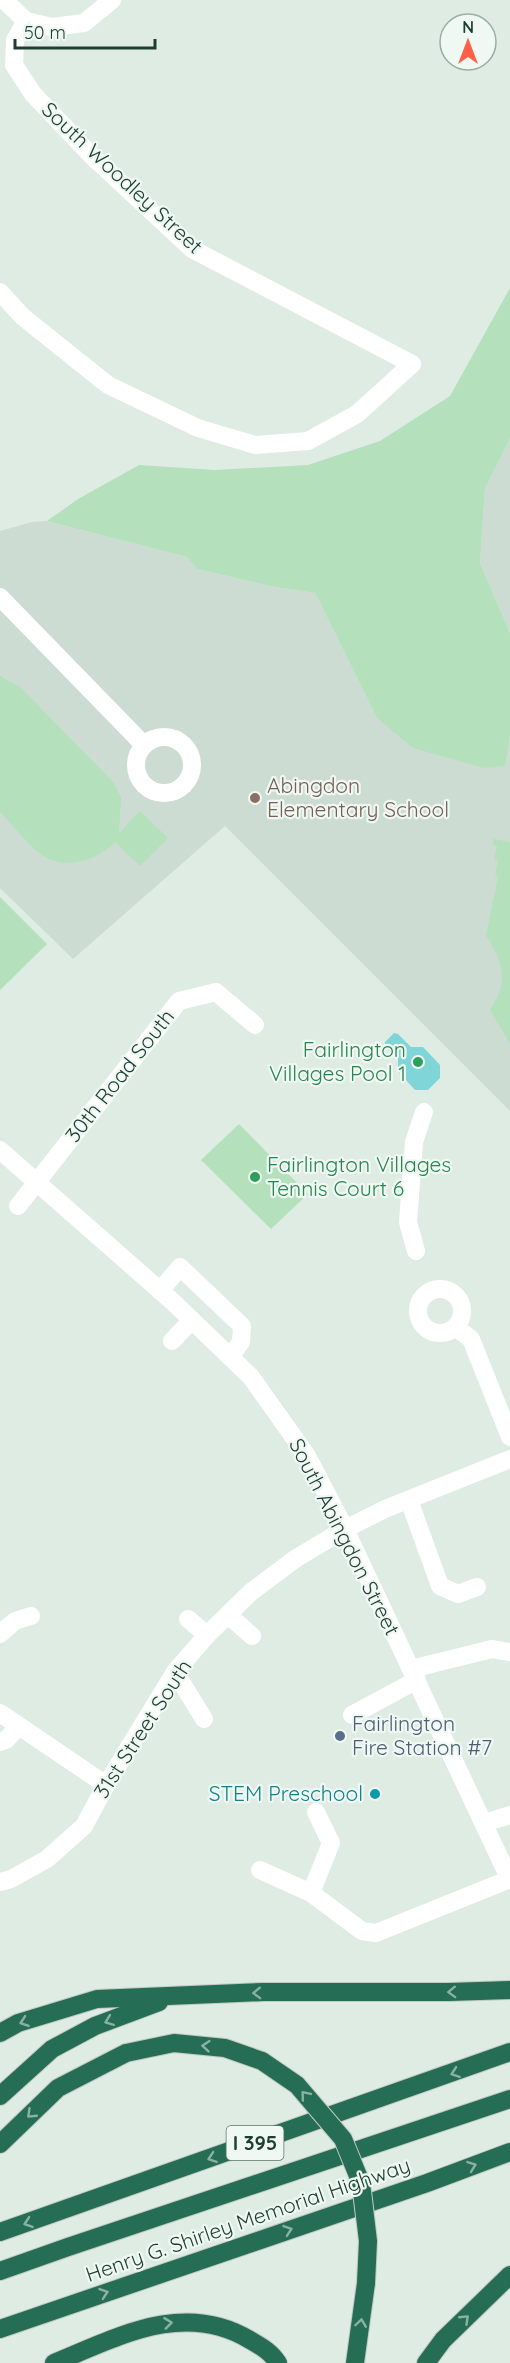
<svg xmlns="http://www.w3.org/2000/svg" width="510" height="2363" font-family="Quicksand,sans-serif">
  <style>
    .built { fill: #ccdcd3 }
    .green { fill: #b4e0bb }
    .water { fill: #7fd5d8 }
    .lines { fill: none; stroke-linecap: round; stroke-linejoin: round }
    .highway-casing { stroke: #c0c9c5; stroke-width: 20 }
    .minor { stroke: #fff; stroke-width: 18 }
    .highway { stroke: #266d56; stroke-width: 18 }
    .highway-bridge-casing { stroke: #c0c9c5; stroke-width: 20; stroke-linecap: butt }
    .highway-bridge { stroke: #266d56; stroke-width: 18 }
    .oneway { stroke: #8ab2a4 }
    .education-dot { fill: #8d6e63; stroke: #eff8f3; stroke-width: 2 }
    .leisure-dot { fill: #2e9e5b; stroke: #eff8f3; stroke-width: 2 }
    .service-dot { fill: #5c6f8a; stroke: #eff8f3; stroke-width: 2 }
    .culture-dot { fill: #0f9aa8; stroke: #eff8f3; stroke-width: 2 }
    .labels { text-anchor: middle; stroke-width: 4.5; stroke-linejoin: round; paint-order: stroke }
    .shield { fill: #eff8f3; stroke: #5d766b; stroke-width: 1.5 }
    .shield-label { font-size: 20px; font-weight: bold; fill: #1e3e31 }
    .street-label { font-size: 21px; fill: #1e3e31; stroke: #eff8f3 }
    .education-label { font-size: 21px; fill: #785e54; stroke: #eff8f3; text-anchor: start }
    .leisure-label { font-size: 21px; fill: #27864d; stroke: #eff8f3; text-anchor: end }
    .service-label { font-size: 21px; fill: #4e5e75; stroke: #eff8f3; text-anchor: start }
    .culture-label { font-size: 21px; fill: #0d838f; stroke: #eff8f3; text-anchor: end }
  </style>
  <rect width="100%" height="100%" fill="#deece4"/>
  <!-- built -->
  <g class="built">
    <path d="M510,439V633L480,563L485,488Z"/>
    <path d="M47,521L187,557L197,569L270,586L315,593L377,718L504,766L510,735V1111L225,826L73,959L0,888V531L32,522Z"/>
  </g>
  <!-- green -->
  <g class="green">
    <path d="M510,288V439L485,488L480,563L510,633V735L505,766L484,768L413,748L377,718L315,593L270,586L197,569L187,557L47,521L78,499L139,465L215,470L308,465L380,441L450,396Z"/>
    <path d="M0,676L20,687L114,783L121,798L119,833L140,811L168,838L140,866L115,842C100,858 73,868 51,860C34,853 13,825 0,812Z"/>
    <path d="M493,839L510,842V1044L490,1010C510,980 503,965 486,935L498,877L495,876L498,861L494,860L497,846L493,845Z"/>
    <path d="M0,897L47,944L0,990Z"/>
    <path d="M239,1124L308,1194L271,1229L201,1160Z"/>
  </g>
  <!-- water -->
  <path class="water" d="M394,1033L398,1034L411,1047H423L440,1065V1078L428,1090H415L398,1071V1059L385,1047V1042Z"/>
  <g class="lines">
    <defs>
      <g id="highway">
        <path d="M0,2033L18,2023L97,1999L263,1992H449L510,1990"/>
        <path d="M0,2096L52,2049L95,2026L159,2002"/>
        <path d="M0,2144L58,2088L126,2053L174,2043L225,2048L262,2061"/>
        <path d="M0,2232L510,2052"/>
        <path d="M0,2271L68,2247L510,2099"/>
        <path d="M0,2329L427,2183L510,2152"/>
        <path d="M54,2363C118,2337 184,2300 250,2340C262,2347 271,2352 278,2363"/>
        <path d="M355,2363L366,2283"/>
        <path d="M426,2363L443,2340L510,2275"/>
      </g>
    </defs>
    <!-- highway casing -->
    <use href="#highway" class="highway-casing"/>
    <!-- minor -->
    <g class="minor">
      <path d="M4,0L26,21L52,27L84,23L112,0"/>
      <path d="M0,292L23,317L108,385L198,428L255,445L308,441L357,414L412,364L192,249L93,157L33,94L14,65L15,40L26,21"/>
      <path d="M0,597L144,745"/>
      <circle cx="164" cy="765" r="28"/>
      <path d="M0,1150L173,1302L251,1377L307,1456L345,1529L510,1880"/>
      <path d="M18,1206L179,1001L216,992L255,1025"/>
      <path d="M416,1251L408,1222L414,1142L424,1112"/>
      <circle cx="440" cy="1311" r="22"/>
      <path d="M160,1291L180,1267L242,1326L241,1342L230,1357"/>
      <path d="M455,1327L471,1339L510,1437"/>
      <path d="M172,1341L192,1320"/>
      <path d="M409,1500L440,1586L458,1594L477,1587"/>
      <path d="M228,1615L252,1636"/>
      <path d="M188,1619L207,1635"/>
      <path d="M0,1634L15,1621L31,1616"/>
      <path d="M411,1669L492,1649L510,1652"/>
      <path d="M175,1672L204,1719"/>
      <path d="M0,1713L106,1785"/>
      <path d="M352,1715L417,1680"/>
      <path d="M0,1742L6,1740L18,1727"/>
      <path d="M484,1823L510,1815"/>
      <path d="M260,1870L311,1893L362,1931L376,1933L510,1879"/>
      <path d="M0,1882L11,1879L47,1859L84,1826L106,1785L175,1672L207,1635L251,1592L295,1559L345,1529L385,1509L510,1459"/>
      <path d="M311,1893L331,1843L316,1812"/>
    </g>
    <!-- highway -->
    <use href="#highway" class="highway"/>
    <defs>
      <path id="highway-bridge" d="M262,2061L297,2085L343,2139L361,2183L368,2241L366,2283"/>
    </defs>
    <!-- highway-bridge casing -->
    <use href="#highway-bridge" class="highway-bridge-casing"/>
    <!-- highway-bridge -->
    <use href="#highway-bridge" class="highway-bridge"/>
  </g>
  <!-- one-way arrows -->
  <defs><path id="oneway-chevron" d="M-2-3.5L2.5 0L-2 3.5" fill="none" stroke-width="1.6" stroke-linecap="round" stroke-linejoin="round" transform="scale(1.5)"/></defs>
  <g class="oneway">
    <use href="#oneway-chevron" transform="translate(452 1992) rotate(178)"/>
    <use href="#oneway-chevron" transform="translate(257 1993) rotate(178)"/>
    <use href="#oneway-chevron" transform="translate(109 2021) rotate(159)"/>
    <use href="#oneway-chevron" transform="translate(24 2022) rotate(161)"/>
    <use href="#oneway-chevron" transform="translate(206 2046) rotate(-175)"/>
    <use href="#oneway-chevron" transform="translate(455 2073) rotate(161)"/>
    <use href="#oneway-chevron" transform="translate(305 2095) rotate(-130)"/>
    <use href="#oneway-chevron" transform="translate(31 2114) rotate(136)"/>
    <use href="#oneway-chevron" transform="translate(212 2158) rotate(161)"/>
    <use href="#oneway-chevron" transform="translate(472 2166) rotate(-20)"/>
    <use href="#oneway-chevron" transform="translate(28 2223) rotate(161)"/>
    <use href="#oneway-chevron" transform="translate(288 2230) rotate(-19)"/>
    <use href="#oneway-chevron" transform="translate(104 2293) rotate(-19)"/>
    <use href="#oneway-chevron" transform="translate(465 2319) rotate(-44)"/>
    <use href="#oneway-chevron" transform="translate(168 2323) rotate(-7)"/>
    <use href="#oneway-chevron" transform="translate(361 2323) rotate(-82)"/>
  </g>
  <!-- markers -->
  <circle class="education-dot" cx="255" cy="798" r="6"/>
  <g class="leisure-dot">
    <circle cx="418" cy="1062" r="6"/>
    <circle cx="255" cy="1177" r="6"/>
  </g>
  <circle class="service-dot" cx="340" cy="1736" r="6"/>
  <circle class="culture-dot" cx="375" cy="1794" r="6"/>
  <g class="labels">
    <!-- shield labels -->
    <rect class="shield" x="226.5" y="2126" width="57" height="34" rx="4.5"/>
    <g class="shield-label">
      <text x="255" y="2150">I 395</text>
    </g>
    <!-- street labels -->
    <g class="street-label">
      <text transform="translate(122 178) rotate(43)" y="7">South Woodley Street</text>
      <text transform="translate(120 1076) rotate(-52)" y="7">30th Road South</text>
      <text transform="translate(344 1537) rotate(63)" y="7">South Abingdon Street</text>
      <text transform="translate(143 1729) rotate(-57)" y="7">31st Street South</text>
      <text transform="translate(248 2220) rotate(-19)" y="7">Henry G. Shirley Memorial Highway</text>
    </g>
    <!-- education labels -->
    <g class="education-label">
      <text x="267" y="793">Abingdon<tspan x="267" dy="24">Elementary School</tspan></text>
    </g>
    <!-- leisure labels -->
    <g class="leisure-label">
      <text x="406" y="1057">Fairlington<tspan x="406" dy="24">Villages Pool 1</tspan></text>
      <text x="267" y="1172" text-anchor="start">Fairlington Villages<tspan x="267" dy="24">Tennis Court 6</tspan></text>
    </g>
    <!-- service labels -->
    <g class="service-label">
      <text x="352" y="1731">Fairlington<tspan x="352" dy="24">Fire Station #7</tspan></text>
    </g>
    <!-- culture labels -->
    <g class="culture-label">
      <text x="363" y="1801">STEM Preschool</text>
    </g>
  </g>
  <!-- north arrow -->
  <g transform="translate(468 42)"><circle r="28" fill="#eff8f3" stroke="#9baea5" stroke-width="1.5"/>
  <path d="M0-4.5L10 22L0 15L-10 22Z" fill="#ff6049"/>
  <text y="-9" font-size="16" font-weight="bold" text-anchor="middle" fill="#1e3e31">N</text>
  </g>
  <!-- scale -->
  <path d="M15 39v9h140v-9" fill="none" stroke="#1e3e31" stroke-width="3"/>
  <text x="24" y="39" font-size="18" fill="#1e3e31" stroke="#eff8f3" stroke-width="4.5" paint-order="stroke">50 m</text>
</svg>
